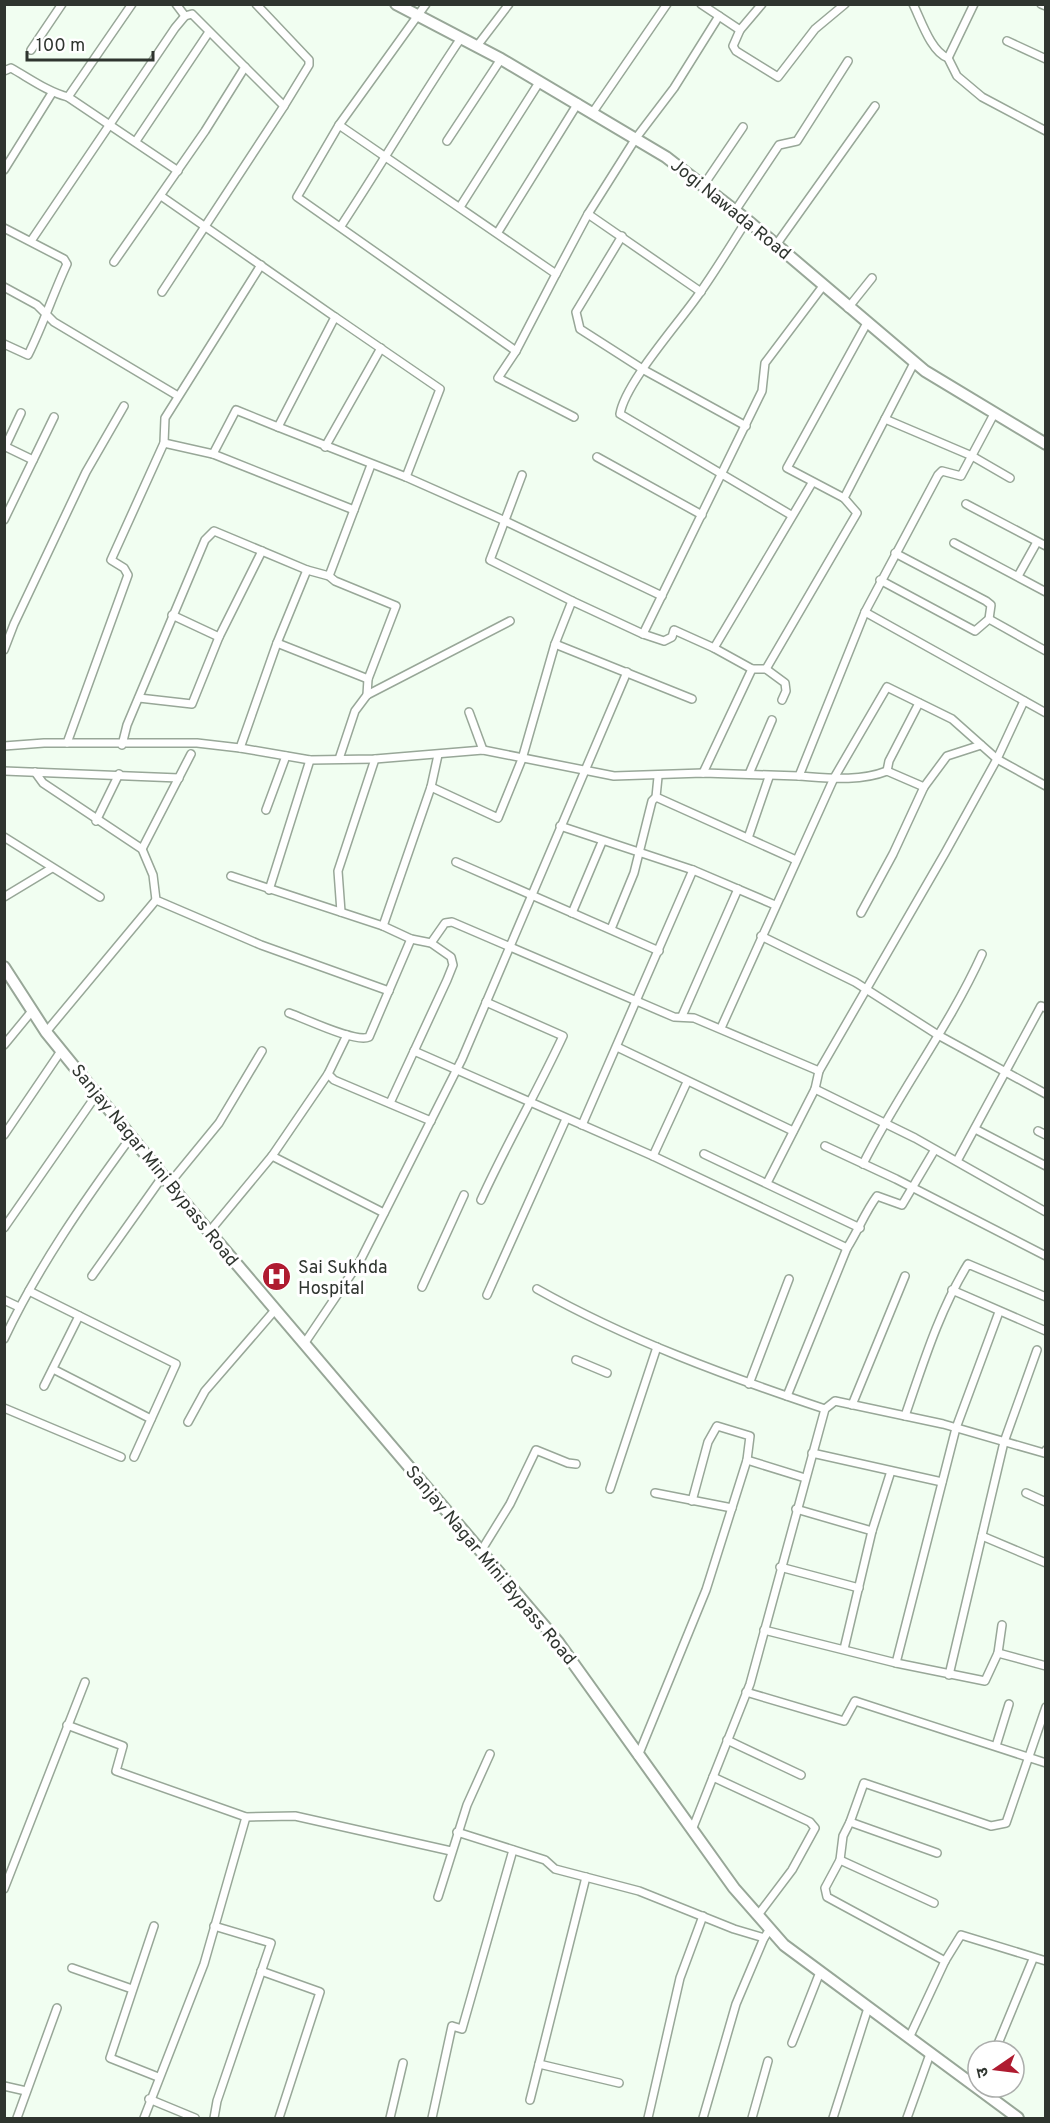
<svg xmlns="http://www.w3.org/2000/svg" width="1050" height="2123" font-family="Overpass,'Noto Sans Devanagari',sans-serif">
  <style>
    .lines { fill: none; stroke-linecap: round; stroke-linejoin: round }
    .street-casing { stroke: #98a798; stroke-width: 10 }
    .secondary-casing { stroke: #98a798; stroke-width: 14 }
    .street { stroke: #fff; stroke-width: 7 }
    .secondary { stroke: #fff; stroke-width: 10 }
    .labels { text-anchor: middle; stroke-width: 6; stroke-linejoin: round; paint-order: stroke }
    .street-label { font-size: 18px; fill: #2f352f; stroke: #fff }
    .poi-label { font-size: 18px; fill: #2f352f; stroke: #fff; text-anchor: start }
  </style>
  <rect width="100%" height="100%" fill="#f1fef1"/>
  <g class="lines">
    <defs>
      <g id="street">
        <path d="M176,4L185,16"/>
        <path d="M256,4L309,60V65L284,106"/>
        <path d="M426,4L339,125L297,197L516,351"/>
        <path d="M701,4L740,30"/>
        <path d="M762,4L740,30L733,46L736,51L778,77L815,29L845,4"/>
        <path d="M913,4C921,20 931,52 948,58L957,76L982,97L1046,131"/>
        <path d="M1041,4L1046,6"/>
        <path d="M1007,41L1046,59"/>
        <path d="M477,46L509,4"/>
        <path d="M31,50L62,4"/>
        <path d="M948,58L974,4"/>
        <path d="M4,71L11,68C29,78 48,92 68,97L178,171"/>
        <path d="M68,97L132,4"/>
        <path d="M593,112L667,4"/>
        <path d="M339,125L556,274L516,351L498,378L574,417"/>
        <path d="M136,141L209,32"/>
        <path d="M447,141L501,59"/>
        <path d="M4,170L52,93"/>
        <path d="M703,186L743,127"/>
        <path d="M161,196L335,317L278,427L236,410L213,454"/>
        <path d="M460,207L540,81"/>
        <path d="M735,211L779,145L797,141L848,61"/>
        <path d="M588,214L701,292"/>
        <path d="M747,220C731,245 716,270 699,294C679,323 625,383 620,414L791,515"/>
        <path d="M341,226C382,164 419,100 461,38"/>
        <path d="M4,228L64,259L67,264C53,294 43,325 28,355L4,344"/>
        <path d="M498,232L578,103"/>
        <path d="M622,236L576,312L580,329L644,370L746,426"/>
        <path d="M31,241L175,28L185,16L192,14L284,106L162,292"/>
        <path d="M776,245L875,106"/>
        <path d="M114,262L205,131L245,67"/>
        <path d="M556,274L588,214L636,138L674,88L719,16"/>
        <path d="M4,287L37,305L54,322L178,396"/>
        <path d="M848,308L872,278"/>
        <path d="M335,317L440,389L406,477"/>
        <path d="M885,419L972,456L1010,478"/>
        <path d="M278,427L406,477L503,520L662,596"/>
        <path d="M164,443L213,454L354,510"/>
        <path d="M4,446L33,460"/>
        <path d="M5,447L21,413"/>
        <path d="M325,447L381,348"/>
        <path d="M597,457L702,515"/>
        <path d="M522,475L490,560L572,601"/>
        <path d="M844,498L914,363"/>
        <path d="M966,504L1046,546"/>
        <path d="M4,520L54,417"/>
        <path d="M954,543L1046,592"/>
        <path d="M329,576L371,465"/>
        <path d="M1018,576L1037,542"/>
        <path d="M880,580L975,631L989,619L991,605L986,601L895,553"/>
        <path d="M865,612L1046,713"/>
        <path d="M172,615L219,637"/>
        <path d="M989,619L1046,651"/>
        <path d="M643,634L762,391L765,363L823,286"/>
        <path d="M277,643L368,679"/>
        <path d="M555,644L692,699"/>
        <path d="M714,648L812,483"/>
        <path d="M4,650L14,624L86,472L124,406"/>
        <path d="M766,669L857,513L844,498L787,468L867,323"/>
        <path d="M139,698L192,704L219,637L262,551"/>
        <path d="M469,712L483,750"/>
        <path d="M67,743L128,575L124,568L111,560L164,443L165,418L261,265"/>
        <path d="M122,745L127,725L205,540L214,531L307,570L329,576L335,581L396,606L368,679L367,695"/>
        <path d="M4,746L44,743H197L240,748L310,760L375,759L483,750L614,776L703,773L799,776"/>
        <path d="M240,748L277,643L307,570"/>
        <path d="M339,759L355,711L367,695L510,621"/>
        <path d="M4,771L179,778"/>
        <path d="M887,771L889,761L919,703"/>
        <path d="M35,772L43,783L142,849L153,875L156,900L261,945L389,991"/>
        <path d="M703,773L752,669"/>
        <path d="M749,774L772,720"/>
        <path d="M431,787L498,818L522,759L555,644L572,601L643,634L664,641L672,637L674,630L714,648L752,669H766L785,683L786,691L782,700"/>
        <path d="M924,787L887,771C859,782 828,778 799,776L865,612L938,475L942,471L961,476L994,414"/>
        <path d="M656,797L796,860"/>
        <path d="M266,810L286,756"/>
        <path d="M96,821L119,774"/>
        <path d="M560,826L693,870L775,905"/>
        <path d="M4,837L100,897"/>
        <path d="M748,838L769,777"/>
        <path d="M142,849L191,754"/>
        <path d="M456,862L659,951"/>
        <path d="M231,876L383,926L411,939L431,943L451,957L453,965L447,980L390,1103"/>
        <path d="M269,890L310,760"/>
        <path d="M4,897L52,868"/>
        <path d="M341,912L338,871L375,759"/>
        <path d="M572,913L602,842"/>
        <path d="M861,913L893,854L924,787L947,756L981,745"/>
        <path d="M383,926L431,787L438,755"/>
        <path d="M611,929L634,873L652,801L656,797L658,777"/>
        <path d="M761,936L855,982L938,1035L1046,1094"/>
        <path d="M431,943L445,923L452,922L674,1017L694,1018L819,1071"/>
        <path d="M289,1013C306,1019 355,1043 369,1037L411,939"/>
        <path d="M682,1016L738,889"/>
        <path d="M721,1028L834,778L887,687L952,719L997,759L1046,786"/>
        <path d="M46,1032L156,900"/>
        <path d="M4,1045L32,1011"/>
        <path d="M617,1047L793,1131"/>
        <path d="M414,1051L653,1156L847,1248"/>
        <path d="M328,1074L334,1080L431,1121"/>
        <path d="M815,1089L915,1138L1046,1212"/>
        <path d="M582,1125L693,870"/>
        <path d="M977,1130L1046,1166"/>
        <path d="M1038,1131L1046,1135"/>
        <path d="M4,1135L61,1051"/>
        <path d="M825,1146L896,1179L1046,1256"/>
        <path d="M704,1154L860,1228"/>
        <path d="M272,1156L384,1213"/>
        <path d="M653,1156L687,1082"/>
        <path d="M957,1161L1041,1006L1046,1008"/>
        <path d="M863,1164C899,1092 949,1027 982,954"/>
        <path d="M767,1183L815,1089L819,1071L945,853L997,759L1024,701"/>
        <path d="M169,1184L219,1123L262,1051"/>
        <path d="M481,1200C506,1145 537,1092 563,1036L486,1002"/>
        <path d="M4,1228L97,1094"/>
        <path d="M209,1232L272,1156L328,1074L347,1035"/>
        <path d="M92,1276L163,1176"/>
        <path d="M422,1287L464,1195"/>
        <path d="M537,1289C628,1340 726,1376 825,1409"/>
        <path d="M952,1290L1046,1331"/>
        <path d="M29,1291L176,1364L134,1457"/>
        <path d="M487,1295L566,1119"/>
        <path d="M4,1300L19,1307"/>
        <path d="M4,1339C38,1267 84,1201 131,1137"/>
        <path d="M304,1344L360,1261L462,1059L627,672"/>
        <path d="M576,1360L607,1373"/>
        <path d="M53,1369L151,1419"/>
        <path d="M749,1384L789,1279"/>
        <path d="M44,1386L79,1316"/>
        <path d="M787,1396L847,1248C858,1231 865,1212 877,1196L902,1205L934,1151"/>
        <path d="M852,1405L905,1276"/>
        <path d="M4,1408L121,1457"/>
        <path d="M905,1416C923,1364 939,1311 968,1264L1046,1297"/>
        <path d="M188,1422L205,1391L275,1310"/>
        <path d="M812,1453L942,1482"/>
        <path d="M747,1460L805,1478"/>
        <path d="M610,1489L657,1347"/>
        <path d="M655,1493L732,1508"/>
        <path d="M1026,1493L1046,1502"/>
        <path d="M796,1509L872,1531"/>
        <path d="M982,1536L1046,1563"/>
        <path d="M481,1551L510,1504L536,1450L568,1463L576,1464"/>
        <path d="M780,1567L859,1588"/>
        <path d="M764,1630L896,1663L956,1428L999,1312"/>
        <path d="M844,1649L872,1531L891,1471"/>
        <path d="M998,1653L1046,1666"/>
        <path d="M896,1663L985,1681L998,1653L1002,1625"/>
        <path d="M949,1675L1004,1442L1037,1350"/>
        <path d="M746,1692L844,1721L855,1701L1046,1763"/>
        <path d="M67,1725L123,1746L116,1771L246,1817L295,1816L451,1851"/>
        <path d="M727,1740L801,1775"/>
        <path d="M996,1746L1009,1704"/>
        <path d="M638,1756L706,1590L747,1460L750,1436L717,1426L708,1442L692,1501"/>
        <path d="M713,1777L810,1822L815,1828L792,1870L758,1915"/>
        <path d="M850,1822L937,1853"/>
        <path d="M692,1830L750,1684L825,1409L835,1401L943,1424L1044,1453L1046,1450"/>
        <path d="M457,1832L545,1860L555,1869L639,1891L734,1929L764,1938"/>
        <path d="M840,1860L934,1903"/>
        <path d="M4,1889L85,1682"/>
        <path d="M438,1897L467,1805L490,1754"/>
        <path d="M154,1926L110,2058L158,2077"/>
        <path d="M945,1961L827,1897L825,1888L840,1860L843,1836L850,1822L864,1783L991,1826L1006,1823L1046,1707"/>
        <path d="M72,1968L132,1989"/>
        <path d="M261,1971L320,1992L279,2118"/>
        <path d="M909,2038L945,1961L961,1935L1046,1961"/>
        <path d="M792,2043L820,1972"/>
        <path d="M995,2051L1033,1959"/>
        <path d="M539,2064L619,2083"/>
        <path d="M4,2086L26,2091"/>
        <path d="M149,2099L195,2118"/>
        <path d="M530,2100L586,1877"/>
        <path d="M17,2118L57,2008"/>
        <path d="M144,2118L204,1964L246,1817"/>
        <path d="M214,2118L217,2101L271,1943L214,1926"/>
        <path d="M390,2118L403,2063"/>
        <path d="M432,2118L452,2026L462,2029L513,1850"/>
        <path d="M648,2118L680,1978L703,1916"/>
        <path d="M703,2118L736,2004L764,1938L770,1929"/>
        <path d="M752,2118L768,2061"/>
        <path d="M833,2118L868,2008"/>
        <path d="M907,2118L930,2054"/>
      </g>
      <g id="secondary">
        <path d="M396,4L501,59L666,157L747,220L925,371L1046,444"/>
        <path d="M4,967L46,1032L189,1208L558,1642L734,1888L784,1945L1018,2118"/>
      </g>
    </defs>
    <!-- street casing -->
    <use href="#street" class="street-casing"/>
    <!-- secondary casing -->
    <use href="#secondary" class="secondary-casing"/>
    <!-- street -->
    <use href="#street" class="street"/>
    <!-- secondary -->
    <use href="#secondary" class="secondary"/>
  </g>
  <!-- icons -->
  <defs>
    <symbol id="hospital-disc" viewBox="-11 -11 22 22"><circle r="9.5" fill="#af1b30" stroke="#fff"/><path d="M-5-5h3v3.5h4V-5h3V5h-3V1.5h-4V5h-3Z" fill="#fff"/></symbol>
  </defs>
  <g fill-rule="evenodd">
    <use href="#hospital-disc" x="260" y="1260" width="33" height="33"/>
  </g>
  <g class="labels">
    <!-- street labels -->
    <g class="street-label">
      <text transform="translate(731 209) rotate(39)" y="6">Jogi Nawada Road</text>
      <text transform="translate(155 1165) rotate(51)" y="6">Sanjay Nagar Mini Bypass Road</text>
      <text transform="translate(491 1565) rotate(50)" y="6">Sanjay Nagar Mini Bypass Road</text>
    </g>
    <!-- poi labels -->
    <g class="poi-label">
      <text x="298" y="1273">Sai Sukhda<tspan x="298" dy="21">Hospital</tspan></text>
    </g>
  </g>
  <!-- border -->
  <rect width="1050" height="2123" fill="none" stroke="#2f352f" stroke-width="12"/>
  <!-- north arrow -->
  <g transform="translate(996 2069) rotate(256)"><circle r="28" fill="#ffffff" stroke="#acaeac" stroke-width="1.5"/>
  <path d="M0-4.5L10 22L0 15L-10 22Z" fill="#af1b30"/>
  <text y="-9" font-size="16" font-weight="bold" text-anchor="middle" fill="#2f352f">उ</text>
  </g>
  <!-- scale -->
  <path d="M27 51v9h126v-9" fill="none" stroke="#2f352f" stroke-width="3"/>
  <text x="36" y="51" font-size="18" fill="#2f352f" stroke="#ffffff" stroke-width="4.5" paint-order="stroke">100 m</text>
</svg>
